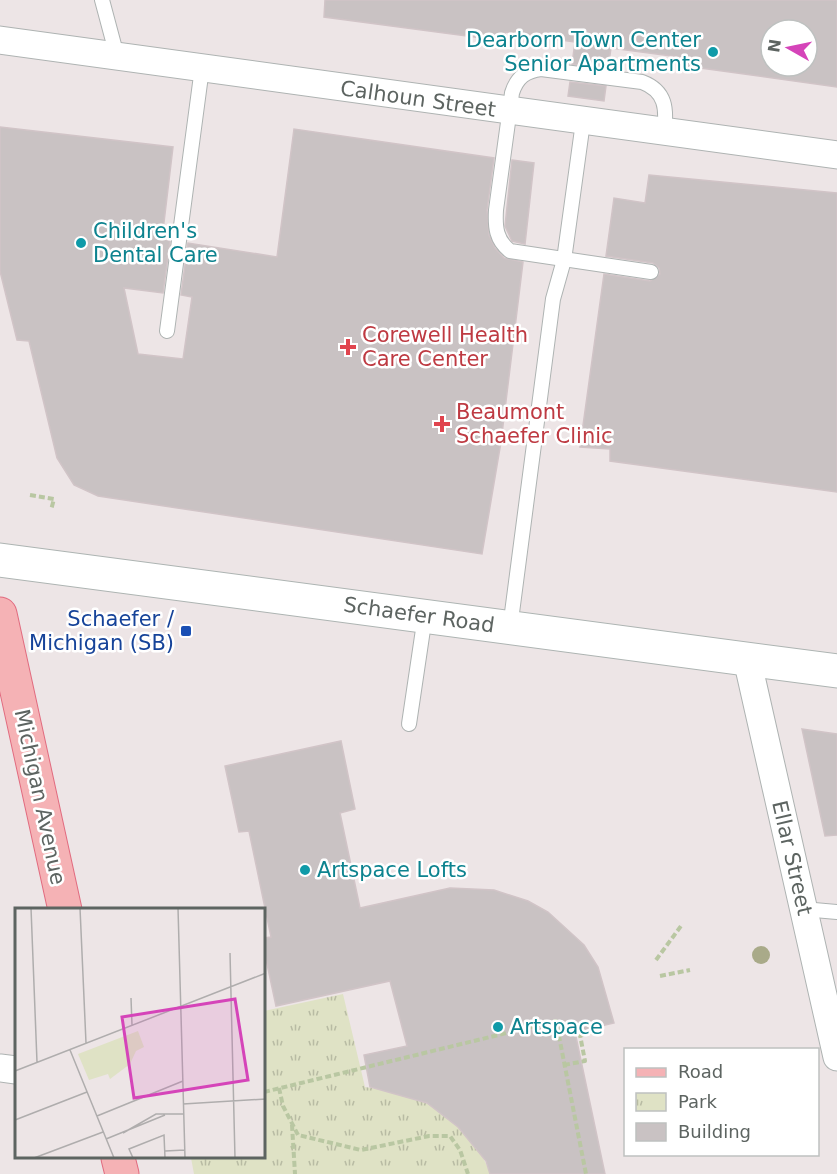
<svg xmlns="http://www.w3.org/2000/svg" width="837" height="1174" font-family="'DejaVu Sans',sans-serif">
  <style>
    .park { fill: url(#park-tufts) }
    .building { fill: #c9c2c3; stroke: #d1c4c7; stroke-width: 1.5; fill-rule: evenodd }
    .lines { fill: none; stroke-linecap: round; stroke-linejoin: round }
    .service-casing { stroke: #aeb3b2; stroke-width: 16 }
    .minor-casing { stroke: #aeb3b2; stroke-width: 29 }
    .secondary-casing { stroke: #adb4b2; stroke-width: 35 }
    .primary-casing { stroke: #e16b7f; stroke-width: 35 }
    .path { stroke: #b9c7a2; stroke-width: 4; stroke-dasharray: 6 3; stroke-linecap: butt }
    .service { stroke: #fff; stroke-width: 14 }
    .minor { stroke: #fff; stroke-width: 27 }
    .secondary { stroke: #fff; stroke-width: 33 }
    .primary { stroke: #f5b2b5; stroke-width: 33 }
    .tree { fill: #a9aa89 }
    .culture-dot { fill: #0f9aa8; stroke: #fff; stroke-width: 2 }
    .health-dot { fill: #e0444e; stroke: #fff; stroke-width: 2 }
    .transit-dot { fill: #1a4fb4; stroke: #fff; stroke-width: 2 }
    .labels { text-anchor: middle; stroke-width: 5; stroke-linejoin: round; paint-order: stroke }
    .culture-label { font-size: 21px; fill: #0d838f; stroke: #fff; text-anchor: start }
    .street-label { font-size: 21px; fill: #5d6461; stroke: #fff }
    .health-label { font-size: 21px; fill: #be3a42; stroke: #fff; text-anchor: start }
    .transit-label { font-size: 21px; fill: #164399; stroke: #fff; text-anchor: end }
    .inset-road { fill: none; stroke: #afadad; stroke-width: 1.5 }
    .view { fill: #d544b9; fill-opacity: 0.15; stroke: #d544b9; stroke-width: 3 }
    .inset-edge { fill: none; stroke: #5d6461; stroke-width: 3 }
  </style>
  <defs>
    <pattern id="park-tufts" width="24" height="20" patternUnits="userSpaceOnUse" patternTransform="scale(1.5)"><rect width="24" height="20" fill="#dfe2c5"/><path d="M3 7l-1-3M5 7V3M7 7l1-3M15 17l-1-3M17 17v-4M19 17l1-3" fill="none" stroke="#b8bba3"/></pattern>
  </defs>
  <rect width="100%" height="100%" fill="#ede5e6"/>
  <!-- park -->
  <path class="park" d="M343,994L365,1087C381,1089 415,1096 428,1104C453,1119 482,1146 490,1174H194L191,1158H264V1011Z"/>
  <!-- building -->
  <g class="building">
    <path d="M325,0H837V87L679,65V57L611,48L608,69L572,64L575,42L505,32L504,41L324,17ZM771,30H807V66H771Z"/>
    <path d="M570,82L606,86L604,101L568,96Z"/>
    <path d="M0,127L173,147L162,239L170,241L163,293L124,288L138,354L183,359L192,297L181,295L188,243L277,257L294,129L494,158L487,210L489,235L495,248L504,258L523,262L501,442L482,554L98,496L74,485L57,458L29,341L17,340L0,271Z"/>
    <path d="M512,160L534,163L525,244L512,241L505,226Z"/>
    <path d="M649,175L837,193V492L610,461V449L580,447L604,274L650,281L660,274L659,268L653,263L606,256L614,198L645,203Z"/>
    <path d="M802,729L837,734V835L825,836Z"/>
    <path d="M341,741L355,809L340,813L360,908L450,888L494,890L528,901L548,912L584,945L598,967L614,1023L575,1032L605,1174H490L486,1161L458,1127L427,1103L370,1087L364,1055L407,1046L390,981L276,1006L264,950V938L271,937L249,831L239,832L225,766Z"/>
  </g>
  <g class="lines">
    <defs>
      <g id="service">
        <path d="M102,0L117,56"/>
        <path d="M651,272L510,251C496,240 495,227 496,210L512,93C517,77 526,71 541,69L642,82C666,91 667,109 664,132"/>
        <path d="M167,331L202,68"/>
        <path d="M510,628L553,299L564,260L583,122"/>
        <path d="M409,724L425,616"/>
        <path d="M803,909L837,912"/>
      </g>
      <g id="minor">
        <path d="M0,40L837,155"/>
        <path d="M747,659L837,1057"/>
        <path d="M0,1068L16,1070"/>
      </g>
      <path id="secondary" d="M0,560L837,671"/>
      <g id="primary">
        <path d="M0,614L65,910"/>
        <path d="M118,1158L122,1174"/>
      </g>
    </defs>
    <!-- service casing -->
    <use href="#service" class="service-casing"/>
    <!-- minor casing -->
    <use href="#minor" class="minor-casing"/>
    <!-- secondary casing -->
    <use href="#secondary" class="secondary-casing"/>
    <!-- primary casing -->
    <use href="#primary" class="primary-casing"/>
    <!-- path -->
    <g class="path">
      <path d="M30,495L54,499L51,510"/>
      <path d="M656,960L681,926"/>
      <path d="M660,976L690,970"/>
      <path d="M564,1065L585,1061L580,1035L602,1030"/>
      <path d="M279,1088L283,1106L298,1135L361,1150L429,1136H450L460,1150L468,1174"/>
      <path d="M264,1092L556,1021L586,1174"/>
      <path d="M292,1125L295,1174"/>
    </g>
    <!-- service -->
    <use href="#service" class="service"/>
    <!-- minor -->
    <use href="#minor" class="minor"/>
    <!-- secondary -->
    <use href="#secondary" class="secondary"/>
    <!-- primary -->
    <use href="#primary" class="primary"/>
  </g>
  <!-- trees -->
  <circle class="tree" cx="761" cy="955" r="9"/>
  <!-- markers -->
  <g class="culture-dot">
    <circle cx="713" cy="52" r="6"/>
    <circle cx="81" cy="243" r="6"/>
    <circle cx="305" cy="870" r="6"/>
    <circle cx="498" cy="1027" r="6"/>
  </g>
  <g class="health-dot">
    <path d="M345 338h6v6h6v6h-6v6h-6v-6h-6v-6h6z"/>
    <path d="M439 415h6v6h6v6h-6v6h-6v-6h-6v-6h6z"/>
  </g>
  <rect class="transit-dot" x="180" y="625" width="12" height="12" rx="3"/>
  <g class="labels">
    <!-- culture labels -->
    <g class="culture-label">
      <text x="701" y="47" text-anchor="end">Dearborn Town Center<tspan x="701" dy="24">Senior Apartments</tspan></text>
      <text x="93" y="238">Children's<tspan x="93" dy="24">Dental Care</tspan></text>
      <text x="317" y="877">Artspace Lofts</text>
      <text x="510" y="1034">Artspace</text>
    </g>
    <!-- street labels -->
    <g class="street-label">
      <text transform="translate(418 99) rotate(8)" y="7">Calhoun Street</text>
      <text transform="translate(419 615) rotate(8)" y="7">Schaefer Road</text>
      <text transform="translate(40 797) rotate(78)" y="7">Michigan Avenue</text>
      <text transform="translate(792 858) rotate(77)" y="7">Ellar Street</text>
    </g>
    <!-- health labels -->
    <g class="health-label">
      <text x="362" y="342">Corewell Health<tspan x="362" dy="24">Care Center</tspan></text>
      <text x="456" y="419">Beaumont<tspan x="456" dy="24">Schaefer Clinic</tspan></text>
    </g>
    <!-- transit labels -->
    <g class="transit-label">
      <text x="174" y="626">Schaefer /<tspan x="174" dy="24">Michigan (SB)</tspan></text>
    </g>
  </g>
  <!-- overview -->
  <g transform="translate(15 908)">
    <rect width="250" height="250" fill="#ede5e6"/>
    <path d="M123,123L129,139L121,143L115,156L95,171L93,166L74,172L63,146Z" fill="#dfe2c5"/>
    <path class="inset-road" d="M16,0L22,154M65,0L71,135M163,0L170,250M215,45L220,250M116,90L117,117M55,142L99,250M0,163L251,65M168,196L251,191M82,208L168,173M0,212L72,184M108,225L141,206H168M91,231L150,207M150,243L170,242M19,250L88,224M118,250L114,241L149,227L150,250"/>
    <path class="view" d="M220,91L233,172L119,190L107,109Z"/>
    <rect width="250" height="250" class="inset-edge"/>
  </g>
  <!-- legend -->
  <rect x="624" y="1048" width="195" height="108" fill="#ffffff" stroke="#bec1c0" stroke-width="1.5"/>
  <rect x="636" y="1068" width="30" height="9" fill="#f5b2b5" stroke="#bec1c0" stroke-width="1.5"/>
  <text x="678" y="1078" font-size="18" fill="#5d6461">Road</text>
  <rect x="636" y="1093" width="30" height="18" fill="url(#park-tufts)" stroke="#bec1c0" stroke-width="1.5"/>
  <text x="678" y="1108" font-size="18" fill="#5d6461">Park</text>
  <rect x="636" y="1123" width="30" height="18" fill="#c9c2c3" stroke="#bec1c0" stroke-width="1.5"/>
  <text x="678" y="1138" font-size="18" fill="#5d6461">Building</text>
  <!-- north arrow -->
  <g transform="translate(789 48) rotate(279)"><circle r="28" fill="#ffffff" stroke="#bec1c0" stroke-width="1.5"/>
  <path d="M0-4.5L10 22L0 15L-10 22Z" fill="#d544b9"/>
  <text y="-9" font-size="16" font-weight="bold" text-anchor="middle" fill="#5d6461">N</text>
  </g>
</svg>
